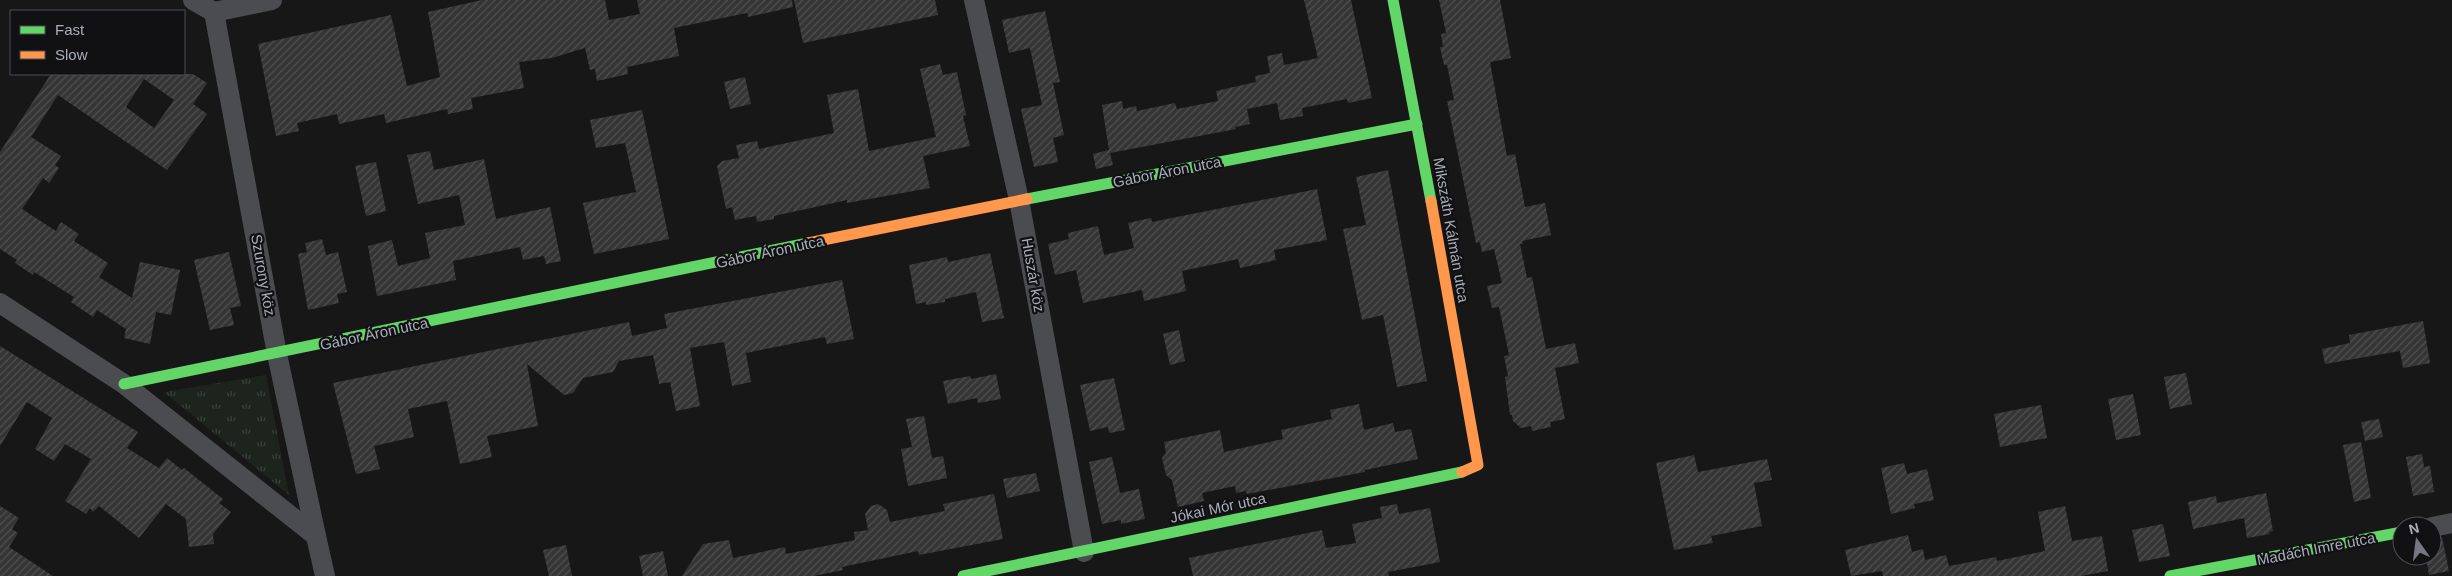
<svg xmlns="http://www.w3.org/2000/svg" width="2452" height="576" font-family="Helvetica,sans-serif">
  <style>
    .grass { fill: url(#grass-tufts) }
    .building { fill: url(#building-hatch); fill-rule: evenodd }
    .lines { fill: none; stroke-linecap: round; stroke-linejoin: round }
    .street { stroke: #4b4c50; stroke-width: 20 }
    .fast { stroke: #63d668; stroke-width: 11 }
    .slow { stroke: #ff974d; stroke-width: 11 }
    .labels { text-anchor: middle; stroke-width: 4.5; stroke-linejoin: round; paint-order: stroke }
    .street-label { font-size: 15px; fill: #a8adb8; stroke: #111113 }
  </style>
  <defs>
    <pattern id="grass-tufts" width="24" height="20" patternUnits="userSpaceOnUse" patternTransform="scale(1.25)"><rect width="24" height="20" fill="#1d241e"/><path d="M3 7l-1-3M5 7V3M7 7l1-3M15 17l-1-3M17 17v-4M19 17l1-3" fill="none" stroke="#3b413d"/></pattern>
    <pattern id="building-hatch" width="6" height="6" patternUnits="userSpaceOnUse" patternTransform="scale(1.25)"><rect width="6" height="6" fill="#353536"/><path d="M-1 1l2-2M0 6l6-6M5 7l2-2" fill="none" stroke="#4f5051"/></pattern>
  </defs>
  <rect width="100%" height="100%" fill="#171717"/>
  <!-- grass -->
  <path class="grass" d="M266,375L289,495L164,392Z"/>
  <!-- building -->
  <g class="building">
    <path d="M482,0H605L609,20L640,14L637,0H792L793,7L748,17L747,13L674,28L679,56L627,67L628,74L597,81L595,69L590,70L585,48L552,58L519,62L524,88L471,98L473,109L448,114L447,109L386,123L384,114L339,124L337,114L297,123L299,131L276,136L258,44L391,15L407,86L440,77L428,12Z"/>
    <path d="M794,0H935L938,15L803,43Z"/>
    <path d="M1304,0H1351L1372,98L1348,103L1347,99L1302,108L1303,116L1280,120L1277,103L1247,109L1250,124L1235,127L1236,129L1110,153L1113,165L1096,169L1093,154L1109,150L1102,105L1122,101L1123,109L1136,106L1137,111L1175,103L1177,109L1218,101L1216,91L1256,82L1255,76L1270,73L1267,56L1282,53L1284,65L1318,58Z"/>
    <path d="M1439,0H1500L1511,58L1490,62L1507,156L1515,154L1525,207L1545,203L1551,235L1522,241L1523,244H1520L1527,278L1532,277L1546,349L1575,343L1579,363L1555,368L1565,419L1550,422L1551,427L1532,431L1531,426L1521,428L1513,421L1512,415H1510L1505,377L1508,376L1504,356L1509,355L1499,307L1492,308L1487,286L1502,283L1494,249L1482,252L1480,242L1476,243L1447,101L1454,100L1447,65H1444L1440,47H1443L1441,34L1446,33Z"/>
    <path d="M1045,11L1060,82L1053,83L1064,135L1053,138L1058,162L1034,167L1021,109L1042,105L1030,48L1009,53L1002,20Z"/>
    <path d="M940,64L943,75L957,72L966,115L963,116L970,146L923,156L930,188L847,203V200L774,216V219L757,222L756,216L735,220L732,207L726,209L717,166L722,161L739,158L736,145L757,141L759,149L834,133L827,95L858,89L869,151L936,137L920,69Z"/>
    <path d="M51,74H193L207,83L193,104L207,114L167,170L58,95L31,137L61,156L55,165L59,168L49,183L43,178L22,209L56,231L61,222L79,234L74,241L108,263L99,277L132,298L140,262L180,270L171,315L156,312L150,344L124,338L126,329L97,310L93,317L71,302L74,297L34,272L33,275L15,263L17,260L0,249V152ZM144,79L174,100L154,128L126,107Z"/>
    <path d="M745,77L751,104L730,109L724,82Z"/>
    <path d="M642,110L669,239L594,254L583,203L636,192L625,143L596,148L590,120Z"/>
    <path d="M430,151L434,170L484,159L496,219L550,207L561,261L546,264L544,256L523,260L520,247L453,261L456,280L377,296L368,246L392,240L398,266L430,258L425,233L465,225L459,195L418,204L407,155Z"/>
    <path d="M376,162L386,211L366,216L355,166Z"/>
    <path d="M1388,170L1427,381L1397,387L1383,315L1362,320L1343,229L1366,225L1356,177Z"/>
    <path d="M1317,189L1327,240L1274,250L1276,260L1240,268L1238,259L1182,271L1186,291L1144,301L1142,290L1083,303L1076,270L1055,275L1048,244L1069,239L1068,233L1098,226L1104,255L1134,248L1128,223L1151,218L1152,222Z"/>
    <path d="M322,239L326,255L338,252L347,292L337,294L339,303L308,310L298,254L307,252L305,243Z"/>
    <path d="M229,252L241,306L230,308L234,325L210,330L194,260Z"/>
    <path d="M990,253L1004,318L982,322L976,292L945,299V302L926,305V302L916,304L909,265L947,257L948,262Z"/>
    <path d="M842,280L854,339L827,344L825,337L746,353L751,382L732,386L724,342L690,348L700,406L676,411L670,382L659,384L653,355L619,361L613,372L583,378L573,393L564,395L527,364L538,426L487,436L492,457L460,464L447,401L408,409L414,437L374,446L380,469L356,474L333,383L629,322L632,336L667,328L664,314Z"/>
    <path d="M2423,321L2430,363L2403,368L2400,351L2325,364L2322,349L2350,343L2349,335Z"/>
    <path d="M1179,330L1185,361L1170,365L1163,334Z"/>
    <path d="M0,346L138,432L127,448L159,468L167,458L182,470L184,468L223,499L219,503L231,512L213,534L214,544L189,547L186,519L166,504L139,538L99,506L93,512L90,508L86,514L65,501L91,459L65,444L54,461L35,449L52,418L27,402L0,446Z"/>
    <path d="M2186,373L2192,404L2170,409L2164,377Z"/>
    <path d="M996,374L1001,399L978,403L977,398L948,404L943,381L970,376L971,379Z"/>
    <path d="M1114,378L1125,430L1109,433L1108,427L1090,431L1080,385Z"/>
    <path d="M2133,394L2141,435L2116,440L2108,399Z"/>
    <path d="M1359,404L1364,430L1393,423L1395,432L1411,429L1418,459L1365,470V472L1247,494L1246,491L1236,493L1235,486L1202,493L1204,501L1178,507L1172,480L1166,475L1162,458L1166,453L1164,442L1220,430L1224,452L1283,439L1281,430L1332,419L1330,410Z"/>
    <path d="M2041,405L2047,438L2000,447L1994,414Z"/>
    <path d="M924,416L932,458L943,456L947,478L908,486L901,449L912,447L906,419Z"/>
    <path d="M2379,419L2383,437L2365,441L2361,422Z"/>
    <path d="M2361,442L2371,498L2354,502L2343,445Z"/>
    <path d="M2422,454L2424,467L2430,466L2434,492L2413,496L2406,457Z"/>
    <path d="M1694,455L1698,472L1767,459L1772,480L1754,483L1762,526L1711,536L1713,543L1674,550L1656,463Z"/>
    <path d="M1112,457L1120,493L1139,489L1145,519L1121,524V520L1102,524L1089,462Z"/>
    <path d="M1904,463L1907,474L1927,469L1934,500L1914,504L1915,508L1891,514L1881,468Z"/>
    <path d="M1036,473L1040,491L1007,498L1003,479Z"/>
    <path d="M2266,493L2273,531L2269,532L2270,534L2247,538L2244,518L2193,529L2188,502L2216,496L2217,503Z"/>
    <path d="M994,494L1003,539L919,555L918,551L842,567L843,570L814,576H682L703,544L729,540L733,558L785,547L786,554L855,540L854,532L868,530L865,514L871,506L878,504L887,510L890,522L945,511L943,504Z"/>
    <path d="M1397,504L1399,514L1430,508L1440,562L1388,572L1389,576H1193L1189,558L1322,530L1326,548L1356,543L1352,524L1382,518L1380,507Z"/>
    <path d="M0,506L19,518L12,529L18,533L9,547L53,576H0Z"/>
    <path d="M2065,506L2072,541L2102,536L2108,571L2081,576H1883L1882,571L1851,576L1845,550L1908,535L1912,552L1923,549L1925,560L1946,555L1949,566L1996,557L1997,561L2045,551L2038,512Z"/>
    <path d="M2163,524L2170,556L2139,562L2132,530Z"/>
    <path d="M2442,537L2449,571L2429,575L2426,556H2432V539Z"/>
    <path d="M566,545L572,576H549L543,550Z"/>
    <path d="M663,551L668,576H643L639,556Z"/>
  </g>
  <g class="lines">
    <!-- street -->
    <g class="street">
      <path d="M193,0L214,12L272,0"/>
      <path d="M974,0L1019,200L1084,552"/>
      <path d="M214,12L277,354L316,536"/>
      <path d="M0,303L124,384L316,536L325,576"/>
      <path d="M2432,527L2452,523"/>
    </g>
    <!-- fast -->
    <g class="fast">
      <path d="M1393,0L1431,201"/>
      <path d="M1027,199L1417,124"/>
      <path d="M124,384L808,243"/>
      <path d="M963,576L1462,472"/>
      <path d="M2170,576L2402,532"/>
    </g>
    <!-- slow -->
    <g class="slow">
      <path d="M1431,201L1478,465L1462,472"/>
      <path d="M808,243L1027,199"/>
    </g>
  </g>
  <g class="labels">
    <!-- street labels -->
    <g class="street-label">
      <text transform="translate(1167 172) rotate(-11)" y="5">Gábor Áron utca</text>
      <text transform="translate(1451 230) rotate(80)" y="5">Mikszáth Kálmán utca</text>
      <text transform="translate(770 252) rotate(-12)" y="5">Gábor Áron utca</text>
      <text transform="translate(263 275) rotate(80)" y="5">Szurony köz</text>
      <text transform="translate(1033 275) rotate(80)" y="5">Huszár köz</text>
      <text transform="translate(374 334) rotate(-12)" y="5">Gábor Áron utca</text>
      <text transform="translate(1218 508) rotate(-12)" y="5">Jókai Mór utca</text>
      <text transform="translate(2316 549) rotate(-11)" y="5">Madách Imre utca</text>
    </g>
  </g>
  <!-- legend -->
  <rect x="10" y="10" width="175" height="65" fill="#111113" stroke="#4d4f55"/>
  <rect x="20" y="26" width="25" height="8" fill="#63d668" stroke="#4d4f55"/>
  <text x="55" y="35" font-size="15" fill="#a8adb8">Fast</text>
  <rect x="20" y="51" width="25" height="8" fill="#ff974d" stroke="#4d4f55"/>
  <text x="55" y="60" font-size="15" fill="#a8adb8">Slow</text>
  <!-- north arrow -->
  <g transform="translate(2417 541) rotate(346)"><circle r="24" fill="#111113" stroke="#4d4f55"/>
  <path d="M0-4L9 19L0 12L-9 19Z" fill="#757880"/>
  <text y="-8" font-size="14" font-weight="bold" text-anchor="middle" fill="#a8adb8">N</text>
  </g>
</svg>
